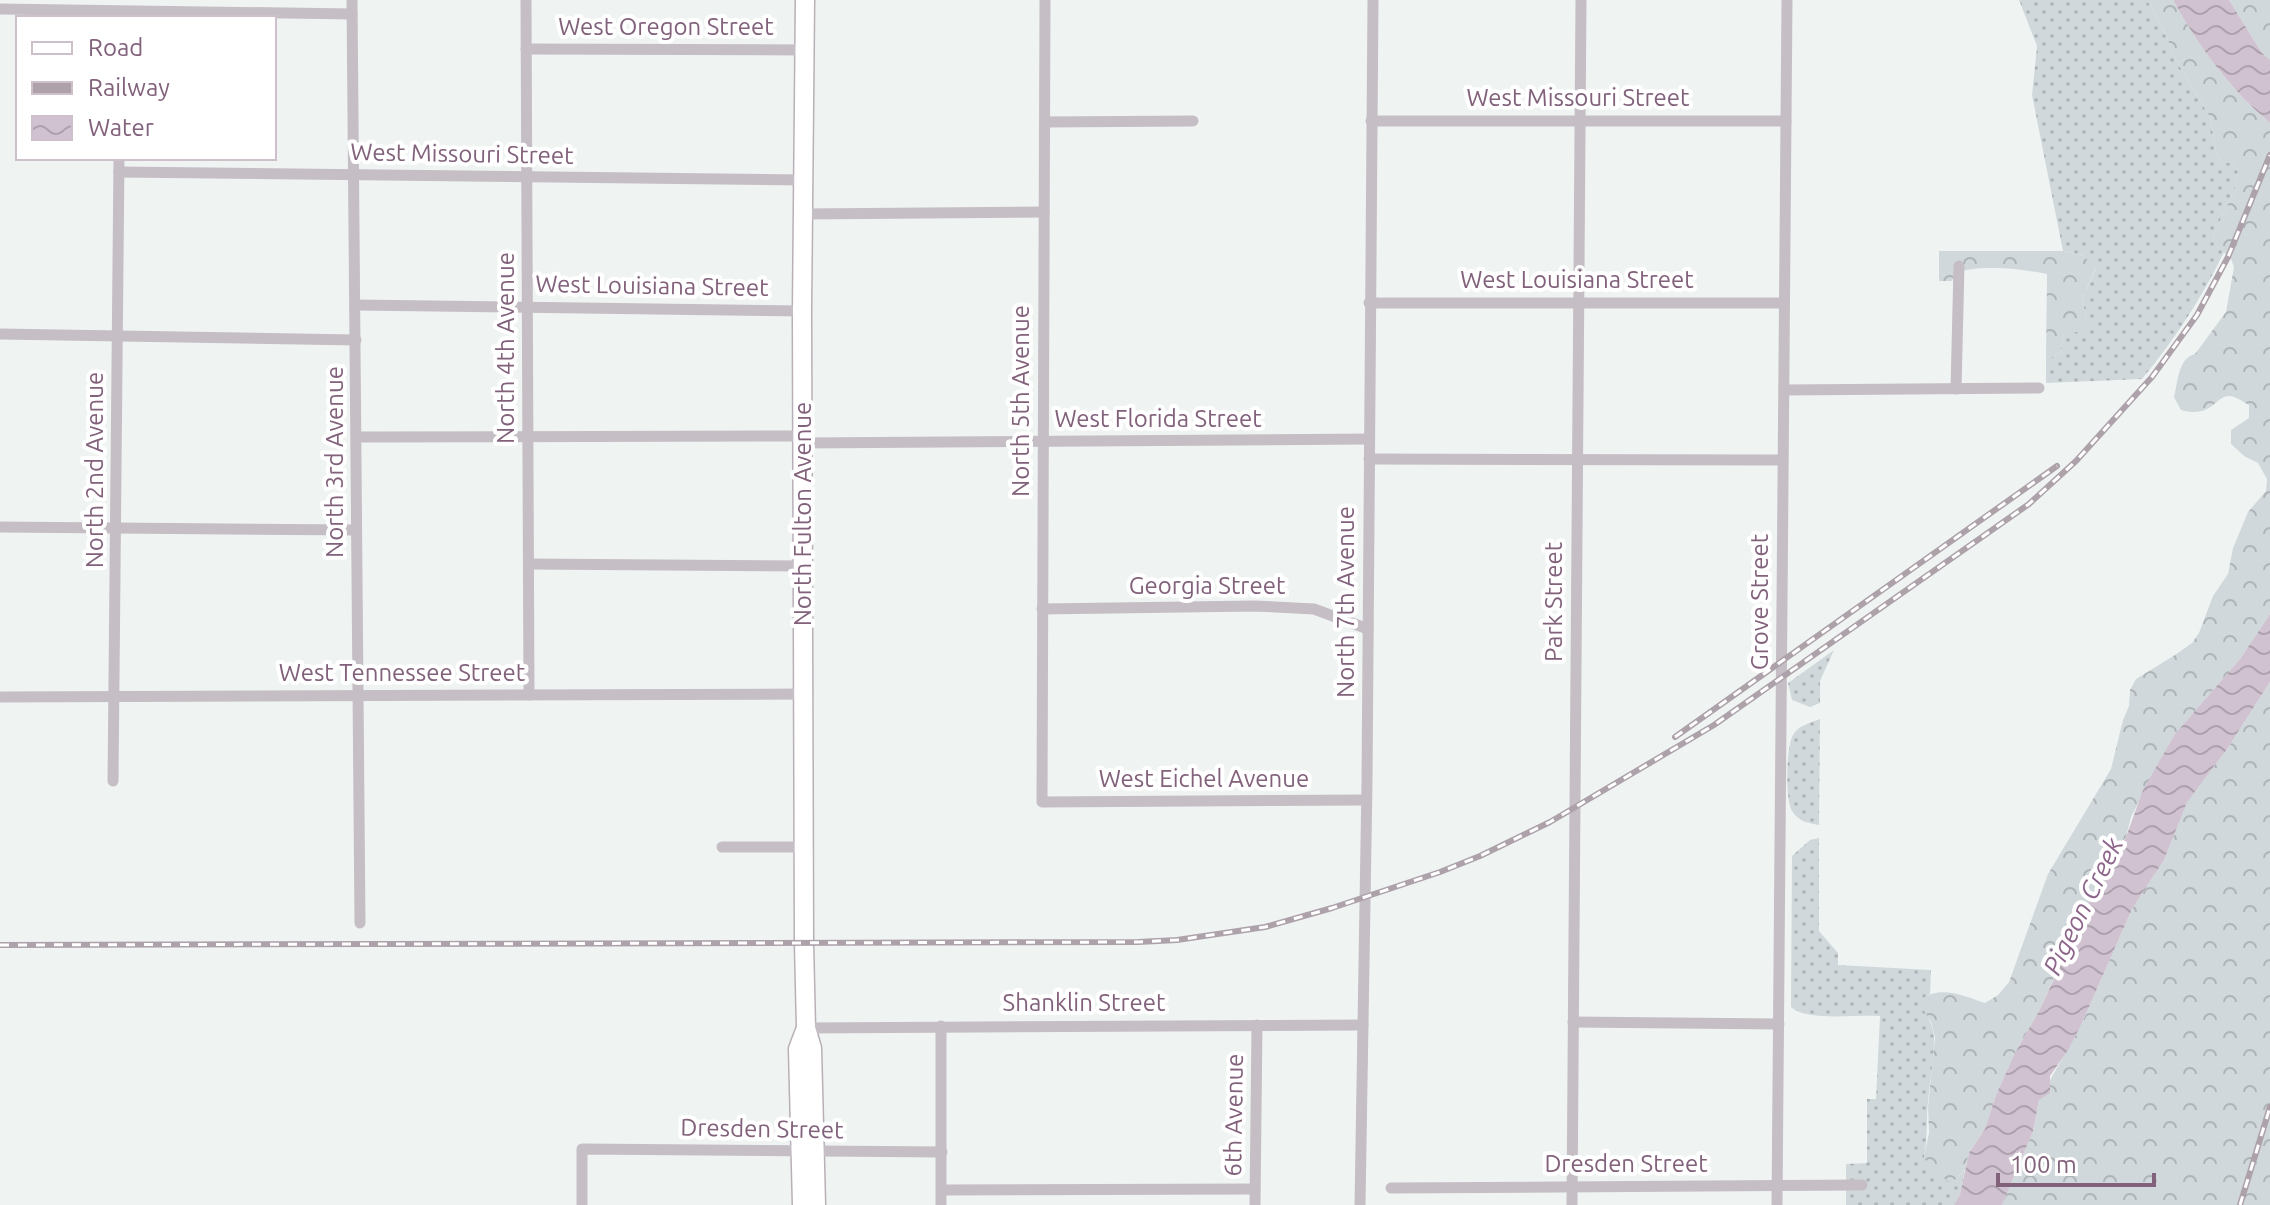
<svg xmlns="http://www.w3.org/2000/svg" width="2270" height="1205" font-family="Ubuntu,sans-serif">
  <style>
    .grass { fill: url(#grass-dots) }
    .forest { fill: url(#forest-crowns) }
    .water { fill: url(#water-waves) }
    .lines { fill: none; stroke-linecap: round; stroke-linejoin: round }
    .primary-casing { stroke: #b9afb7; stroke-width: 21 }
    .street { stroke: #c6bec5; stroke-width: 11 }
    .primary { stroke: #fff; stroke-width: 18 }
    .rail-casing { stroke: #ada1aa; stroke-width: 6 }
    .rail { stroke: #fff; stroke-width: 3; stroke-dasharray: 9; stroke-linecap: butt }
    .labels { text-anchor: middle; stroke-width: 8; stroke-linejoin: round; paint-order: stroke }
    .street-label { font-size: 24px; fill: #82617b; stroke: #fff }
    .water-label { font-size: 26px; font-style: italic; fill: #8e668c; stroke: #fff }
  </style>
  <defs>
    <pattern id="grass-dots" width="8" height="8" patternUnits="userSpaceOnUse" patternTransform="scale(2)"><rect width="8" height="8" fill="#d0d8db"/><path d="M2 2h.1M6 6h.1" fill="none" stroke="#aeb3b7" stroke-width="1.8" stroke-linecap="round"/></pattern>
    <pattern id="forest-crowns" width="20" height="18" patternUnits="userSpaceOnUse" patternTransform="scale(2)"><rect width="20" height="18" fill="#d0d8db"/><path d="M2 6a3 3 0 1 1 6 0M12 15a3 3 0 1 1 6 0" fill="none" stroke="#aeb3b7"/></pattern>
    <pattern id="water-waves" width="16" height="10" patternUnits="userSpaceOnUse" patternTransform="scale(2)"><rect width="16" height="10" fill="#d0c2d0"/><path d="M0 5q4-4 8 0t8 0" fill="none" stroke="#aea1ae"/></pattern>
  </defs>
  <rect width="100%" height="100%" fill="#eff4f3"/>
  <!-- grass -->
  <g class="grass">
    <path d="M2019,0H2147L2162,26L2176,60L2210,117L2217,155L2222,161L2234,164L2238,171L2235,189L2213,236L2214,243L2224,252C2202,298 2175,339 2142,379L2046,383V359L2060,354L2064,334L2087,319L2082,300L2096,268L2083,256L2063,251L2032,95L2037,46Z"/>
    <path d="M1834,650L1820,681V703L1810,707L1792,700L1788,683Z"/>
    <path d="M1820,719L1819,825C1808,823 1799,822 1792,811C1785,800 1786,747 1793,735C1799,725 1810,723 1820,719Z"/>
    <path d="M1819,838V931L1838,953V965L1931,970L1930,994L1924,998C1923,1013 1934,1024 1934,1039C1934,1060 1930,1081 1928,1101C1926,1120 1928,1138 1924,1157L1956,1179L1965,1169L1960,1194L1954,1205H1846V1164L1867,1163V1099H1876L1880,1016C1857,1014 1807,1022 1791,1007L1792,856L1810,840Z"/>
  </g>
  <!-- forest -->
  <g class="forest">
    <path d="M2147,0H2173C2200,48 2228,87 2270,123V614L2240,659L2175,734L2131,817L2126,837L2116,850L2071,939L2039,1011L2014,1055L1996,1095L1985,1129L1969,1153L1965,1169L1956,1179L1949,1182L1929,1167L1924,1157L1929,1133L1928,1107L1935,1037L1931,1022L1923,1009L1924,998C1942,985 1967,997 1985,1003L1998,995L2009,982L2048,874L2111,769L2123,720L2129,706L2130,690L2136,679L2175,655L2192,643L2199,633L2213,596L2228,574L2233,548L2248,512L2266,491L2267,479L2258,463L2244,456L2231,444V430L2249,418V405C2243,402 2237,397 2230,396C2215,395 2213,419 2181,410L2174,397C2178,382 2178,358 2195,354L2226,312L2234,267L2231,259L2214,243L2213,236L2235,189L2238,171L2234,164L2222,161L2217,155L2210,117L2176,60L2162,26Z"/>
    <path d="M2229,0H2270V60L2262,53Z"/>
    <path d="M1939,251H2063L2083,256L2096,267L2082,300L2087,319L2084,331L2064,334L2060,354L2046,359L2047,274C2023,269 1979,264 1956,273L1952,281H1939Z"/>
    <path d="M2270,682V1205H2002L2033,1131L2039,1100L2082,1023L2132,909L2164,860L2187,801L2227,749Z"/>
  </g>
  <!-- water -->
  <g class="water">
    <path d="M2173,0H2229L2262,53L2270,60V123C2229,88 2199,47 2173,0Z"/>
    <path d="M2270,614V682L2227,749L2187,802L2164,860L2132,909L2082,1023L2068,1050L2050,1076V1093L2039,1100L2033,1131L2002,1205H1954L1960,1194L1969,1153L1985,1129L1996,1095L2014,1055L2039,1011L2096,888L2126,837L2143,790L2175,734L2240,659Z"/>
  </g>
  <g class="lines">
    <defs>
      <g id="primary">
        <path d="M805,0L802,311L804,943L806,1028L812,1048L816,1205"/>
        <path d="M802,1205L798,1049L806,1028"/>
      </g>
    </defs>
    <!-- primary casing -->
    <use href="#primary" class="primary-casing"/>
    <!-- street -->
    <g class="street">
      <path d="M352,0L360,923"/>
      <path d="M526,0L529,695"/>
      <path d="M1045,0L1042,802L1366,800"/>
      <path d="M0,9L352,14"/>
      <path d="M526,49L805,50"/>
      <path d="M1371,121H1786"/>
      <path d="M1045,122L1193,121"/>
      <path d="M119,172L804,180"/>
      <path d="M804,214L1044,212"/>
      <path d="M1369,303H1784"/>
      <path d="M356,305L802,311"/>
      <path d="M0,334L356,340"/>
      <path d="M1956,389L1959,266"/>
      <path d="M1785,390L2039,388"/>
      <path d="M357,437L803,436"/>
      <path d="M803,443L1369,439"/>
      <path d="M1369,459L1782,460"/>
      <path d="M0,527L356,530"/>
      <path d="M529,564L803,566"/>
      <path d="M1042,609L1255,606L1314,609L1368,629"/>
      <path d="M0,697L804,694"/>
      <path d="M113,781L119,158"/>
      <path d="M722,847H804"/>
      <path d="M1573,1022L1779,1024"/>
      <path d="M806,1028L1363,1025"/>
      <path d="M1391,1188L1862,1185"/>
      <path d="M942,1190L1255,1189"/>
      <path d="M582,1205V1149L942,1152"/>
      <path d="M941,1205V1026"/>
      <path d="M1255,1205L1257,1025"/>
      <path d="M1360,1205L1367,782L1373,0"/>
      <path d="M1572,1205L1581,0"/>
      <path d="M1777,1205L1787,0"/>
    </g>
    <!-- primary -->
    <use href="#primary" class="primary"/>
    <defs>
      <g id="rail">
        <path d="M1675,737L2057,466"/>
        <path d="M0,945L1138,942L1177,940L1265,927L1332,908L1440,872L1480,856L1550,822L1714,725L2029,504L2076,461L2152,377L2197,315L2228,257L2270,155"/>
        <path d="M2240,1205L2270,1107"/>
      </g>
    </defs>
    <!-- rail casing -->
    <use href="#rail" class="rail-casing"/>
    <!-- rail -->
    <use href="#rail" class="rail"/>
  </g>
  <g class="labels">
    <!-- street labels -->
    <g class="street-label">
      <text x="666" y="35">West Oregon Street</text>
      <text x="1578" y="106">West Missouri Street</text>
      <text transform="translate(462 154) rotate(1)" y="8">West Missouri Street</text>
      <text x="1577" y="288">West Louisiana Street</text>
      <text transform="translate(652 286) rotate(1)" y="8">West Louisiana Street</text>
      <text transform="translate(506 348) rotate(-90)" y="8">North 4th Avenue</text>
      <text transform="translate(1021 401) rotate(-90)" y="8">North 5th Avenue</text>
      <text x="1158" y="427">West Florida Street</text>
      <text transform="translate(335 462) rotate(-90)" y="8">North 3rd Avenue</text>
      <text transform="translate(95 470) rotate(-90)" y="8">North 2nd Avenue</text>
      <text transform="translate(803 514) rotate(-90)" y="8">North Fulton Avenue</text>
      <text x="1207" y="594">Georgia Street</text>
      <text transform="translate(1346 602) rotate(-90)" y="8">North 7th Avenue</text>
      <text transform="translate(1554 602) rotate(-90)" y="8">Park Street</text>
      <text transform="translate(1760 602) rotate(-90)" y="8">Grove Street</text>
      <text x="402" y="681">West Tennessee Street</text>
      <text x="1204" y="787">West Eichel Avenue</text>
      <text x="1084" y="1011">Shanklin Street</text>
      <text transform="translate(1234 1115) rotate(-89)" y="8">6th Avenue</text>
      <text transform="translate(762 1129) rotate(1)" y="8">Dresden Street</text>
      <text x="1626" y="1172">Dresden Street</text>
    </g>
    <!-- water labels -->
    <g class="water-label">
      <text transform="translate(2083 906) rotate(-64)" y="9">Pigeon Creek</text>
    </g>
  </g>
  <!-- legend -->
  <rect x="16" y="16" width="260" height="144" fill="#ffffff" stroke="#cdc0ca" stroke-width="2"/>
  <rect x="32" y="42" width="40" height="12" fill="#ffffff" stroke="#cdc0ca" stroke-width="2"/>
  <text x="88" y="56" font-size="24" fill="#82617b">Road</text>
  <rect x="32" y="82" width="40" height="12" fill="#ada1aa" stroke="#cdc0ca" stroke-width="2"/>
  <text x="88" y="96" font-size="24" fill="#82617b">Railway</text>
  <rect x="32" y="116" width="40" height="24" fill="url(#water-waves)" stroke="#cdc0ca" stroke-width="2"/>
  <text x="88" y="136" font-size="24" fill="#82617b">Water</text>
  <!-- scale -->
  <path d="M1998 1173v12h156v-12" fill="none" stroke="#82617b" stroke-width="4"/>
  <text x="2010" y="1173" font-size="24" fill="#82617b" stroke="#ffffff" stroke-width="6" paint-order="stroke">100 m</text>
</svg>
